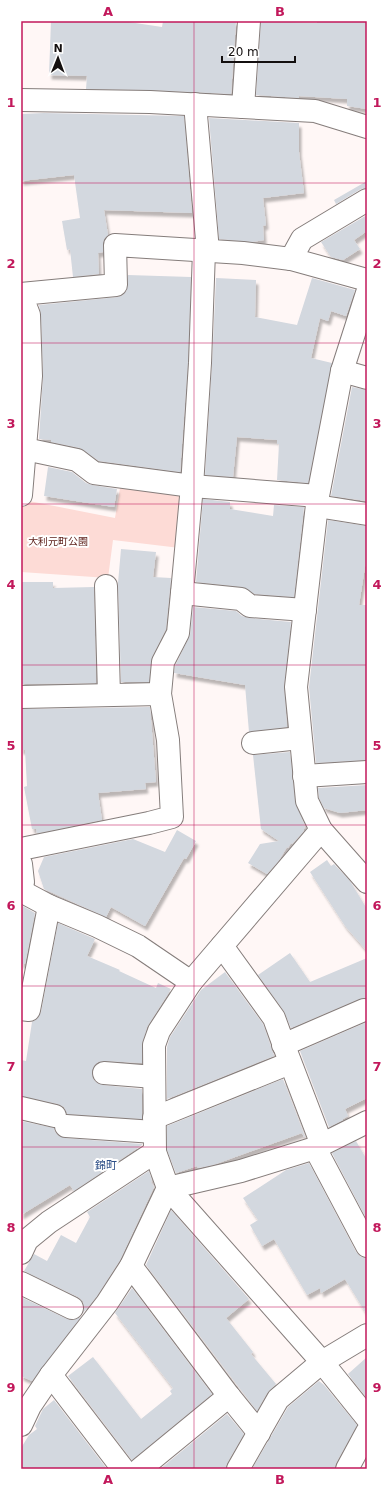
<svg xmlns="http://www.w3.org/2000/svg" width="388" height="1490" font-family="'DejaVu Sans','Noto Sans JP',sans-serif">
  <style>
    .green { fill: #fddbd6 }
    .building { fill: #d3d8df; filter: url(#shadow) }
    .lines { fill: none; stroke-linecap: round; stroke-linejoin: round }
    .minor-casing { stroke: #857d7b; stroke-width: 24 }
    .minor { stroke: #fff; stroke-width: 22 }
    .grid { fill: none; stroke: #c2185b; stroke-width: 1; stroke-opacity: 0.55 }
    .labels { text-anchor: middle; stroke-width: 4; stroke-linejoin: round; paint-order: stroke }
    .park-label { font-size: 10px; fill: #5d211b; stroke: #fff }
    .neighbourhood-label { font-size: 11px; fill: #2e5088; stroke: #fff }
    .neatline { fill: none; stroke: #c2185b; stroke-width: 1.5 }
    .grid-label { font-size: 13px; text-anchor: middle; font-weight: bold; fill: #c2185b }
  </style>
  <defs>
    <filter id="shadow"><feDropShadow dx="2.5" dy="4.5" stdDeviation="1" flood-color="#0004"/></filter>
  </defs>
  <rect width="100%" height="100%" fill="#fff7f6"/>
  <!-- green -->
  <path class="green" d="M121,482L175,489L185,504L180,548L113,540L108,578L21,572V508L24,500L115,518Z"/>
  <!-- building -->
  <g class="building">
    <path d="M51,21H122L162,27L163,21H236L231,94L150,90L86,89L87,76L49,75Z"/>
    <path d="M261,21L317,23V21H367V109L347,106V99L299,96V98L256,95Z"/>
    <path d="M44,113L184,116L192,213L104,210L108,235L104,239L103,252L98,253L99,274L73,277L70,249L67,250L62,221L80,218L74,175L21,181V114Z"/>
    <path d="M209,118L299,123V152L304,193L263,198L266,225L263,226L264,240L252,242L219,239Z"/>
    <path d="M367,181V188L361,189L336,204L334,200Z"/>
    <path d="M367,215V231L354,240L360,249L343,260L331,257L321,242Z"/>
    <path d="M128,275L191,277L188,362L180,472L99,461L80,448L51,442V440L39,439L43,376L41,315L39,305L118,297L123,295L127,290Z"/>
    <path d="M216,278L256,280L255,317L297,325L312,278L355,290L346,316L331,311L328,321L320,318L311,358L332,363L308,483L277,480L279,444H277V440L237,437L233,477L205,475L212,363Z"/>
    <path d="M352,387L367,390V501L331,496Z"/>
    <path d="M48,467L72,472L86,483L92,485L117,489L114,507L44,496Z"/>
    <path d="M203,499L230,502V509L273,516L274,505L304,507L294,597L255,594L242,587L196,582Z"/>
    <path d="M328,520L367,526V554L359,605H367V760L316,763L309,687Z"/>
    <path d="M121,549L156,552L153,577L171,578L166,629L152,657L149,682H121L118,583Z"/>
    <path d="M21,582H53V588L94,587L96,683L21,684Z"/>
    <path d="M193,607L236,611L242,616L249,618L291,622L284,686L287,727L249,732L245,685L174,673L175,666L190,635Z"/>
    <path d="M150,707L156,782L145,783L146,789L98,793L102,820L39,833H37L36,829H32L24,787L27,786L25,750H21V709Z"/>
    <path d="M290,752L295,802L305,826L303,832L292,844L291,843L288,848L287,847L278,862L267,874L248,863L260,844L279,841L261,829L253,755Z"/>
    <path d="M367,785V810L340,813L324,808L319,798L318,788Z"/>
    <path d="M177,830L196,841L186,859L184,858L145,926L111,907L106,917L44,889L38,871L44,857L133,839L165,852Z"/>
    <path d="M327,860L331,866L334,864L350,881L367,909V951L345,926L310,872Z"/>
    <path d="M21,905L35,913L25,964H21Z"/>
    <path d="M58,923L95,939L87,956L120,970L119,971L156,988L158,983L171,989L147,1027L142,1045V1063L105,1061L98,1062L94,1066L92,1072L93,1079L97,1083L103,1085L142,1089V1119L67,1114L64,1107L58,1104L21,1096V1060L26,1061L32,1022L38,1018L41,1012Z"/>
    <path d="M290,953L310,982L367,958V998L359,999L291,1028L284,1011L258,975Z"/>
    <path d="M225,972L263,1024L274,1056L167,1099V1047L170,1037L201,990Z"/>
    <path d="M367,1022V1098L345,1109L348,1116L343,1119V1120L329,1127L300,1051Z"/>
    <path d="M283,1079L305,1137H304L302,1133L213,1165L198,1168L197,1166L176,1173L167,1150V1126Z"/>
    <path d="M21,1121L54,1128L55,1132L59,1136L65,1138L142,1144V1145L74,1191L70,1185L21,1215Z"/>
    <path d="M356,1141L367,1160V1215L365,1216L332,1153Z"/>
    <path d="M309,1163L356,1252L361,1257L367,1258V1315L345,1279L321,1293L320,1288L307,1295L274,1239L262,1246L250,1225L258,1220L243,1198L286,1170Z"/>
    <path d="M149,1171L152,1181L151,1182L154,1187L120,1260L97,1296L83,1313L84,1308L83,1301L78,1297L24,1271L34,1254L47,1261L61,1235L76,1243L90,1217L87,1212Z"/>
    <path d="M171,1210L249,1299L226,1318L253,1352L251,1354L276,1384L267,1393L257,1411L146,1265Z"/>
    <path d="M132,1288L212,1394L132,1460L68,1376L93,1357L141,1419L172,1394L170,1391L173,1388L115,1313Z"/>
    <path d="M21,1297L67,1319L73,1320L81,1317L32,1381L21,1376Z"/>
    <path d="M367,1357V1398L348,1374Z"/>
    <path d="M319,1381L324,1385L357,1425L336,1463L335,1469H252L288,1407Z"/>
    <path d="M54,1400L107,1469H21V1448L29,1435L37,1429L35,1426L43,1409Z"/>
    <path d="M227,1414L244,1434L227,1463L226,1469H160Z"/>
  </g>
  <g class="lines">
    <defs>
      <g id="minor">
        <path d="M21,100L150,102L315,111L367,127"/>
        <path d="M195,104L208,251"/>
        <path d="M243,107L249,21"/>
        <path d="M291,259L302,239L367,200"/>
        <path d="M367,293L342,371L318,496L296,687L307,801L321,830L367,882"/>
        <path d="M342,371L367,378"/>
        <path d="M25,449L77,460L94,473L192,486L318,496"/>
        <path d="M21,495L31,376L29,315L21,294L116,285L115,245L243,253L291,259L367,280"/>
        <path d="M317,506L367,514"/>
        <path d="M106,586L109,695"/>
        <path d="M182,593L241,599L250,606L305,610"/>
        <path d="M21,697L160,694"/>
        <path d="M253,743L300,738"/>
        <path d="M304,776L367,772"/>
        <path d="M321,830L191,982L159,1031L154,1045L155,1152L168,1188L322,1362L367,1418"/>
        <path d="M21,849L149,823L172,817L168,740L160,694L163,662L178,633L182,593L192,486L200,363L204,251"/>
        <path d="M21,864L23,882L21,884"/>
        <path d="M21,891L49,906L97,926L138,946L191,982"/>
        <path d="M222,946L274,1018L286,1051L322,1145"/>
        <path d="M21,1009L29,1010L49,906"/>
        <path d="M283,1045L364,1010"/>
        <path d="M104,1073L154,1077"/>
        <path d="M21,1108L55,1116"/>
        <path d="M154,1118L290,1063"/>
        <path d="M66,1126L154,1132"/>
        <path d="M315,1148L367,1246"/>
        <path d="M21,1253L27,1240L49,1222L155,1152"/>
        <path d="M131,1266L229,1396L259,1433"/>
        <path d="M21,1283L72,1308"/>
        <path d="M51,1375L123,1469"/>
        <path d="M21,1425L30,1406L51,1375L107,1303L131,1266L168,1188L241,1171L315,1148L367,1122"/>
        <path d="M140,1469L229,1396"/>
        <path d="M238,1469L278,1399L322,1362L367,1335"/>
        <path d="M347,1469L367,1432"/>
      </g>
    </defs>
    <!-- minor casing -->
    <use href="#minor" class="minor-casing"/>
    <!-- minor -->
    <use href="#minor" class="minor"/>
  </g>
  <!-- grid -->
  <path class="grid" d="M194,21V1469M21,183H367M21,343H367M21,504H367M21,665H367M21,825H367M21,986H367M21,1147H367M21,1307H367"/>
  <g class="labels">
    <!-- park labels -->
    <g class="park-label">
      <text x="58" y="545">大利元町公園</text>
    </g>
    <!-- neighbourhood labels -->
    <g class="neighbourhood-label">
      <text x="106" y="1169">錦町</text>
    </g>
  </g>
  <!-- border -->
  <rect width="388" height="1490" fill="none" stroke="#ffffff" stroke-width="44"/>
  <!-- north arrow -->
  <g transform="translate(58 58) rotate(1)" stroke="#ffffff" stroke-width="3" paint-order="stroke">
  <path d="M0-3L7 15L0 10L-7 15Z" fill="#130f0f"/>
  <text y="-6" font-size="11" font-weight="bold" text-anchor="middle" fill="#130f0f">N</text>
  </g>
  <!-- scale -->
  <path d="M222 56v6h73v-6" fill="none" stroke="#130f0f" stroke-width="2"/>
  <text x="228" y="56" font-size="12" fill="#130f0f" stroke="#ffffff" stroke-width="3" paint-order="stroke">20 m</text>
  <rect x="22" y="22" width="344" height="1446" class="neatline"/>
  <g class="grid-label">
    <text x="108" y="16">A</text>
    <text x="280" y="16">B</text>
    <text x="11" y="107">1</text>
    <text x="377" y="107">1</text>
    <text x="11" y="268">2</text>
    <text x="377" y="268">2</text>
    <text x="11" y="428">3</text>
    <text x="377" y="428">3</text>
    <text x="11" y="589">4</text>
    <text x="377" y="589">4</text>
    <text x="11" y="750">5</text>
    <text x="377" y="750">5</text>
    <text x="11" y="910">6</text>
    <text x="377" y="910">6</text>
    <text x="11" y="1071">7</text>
    <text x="377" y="1071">7</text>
    <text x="11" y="1232">8</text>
    <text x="377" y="1232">8</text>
    <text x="11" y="1392">9</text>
    <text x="377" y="1392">9</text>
    <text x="108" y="1484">A</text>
    <text x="280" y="1484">B</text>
  </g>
</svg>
